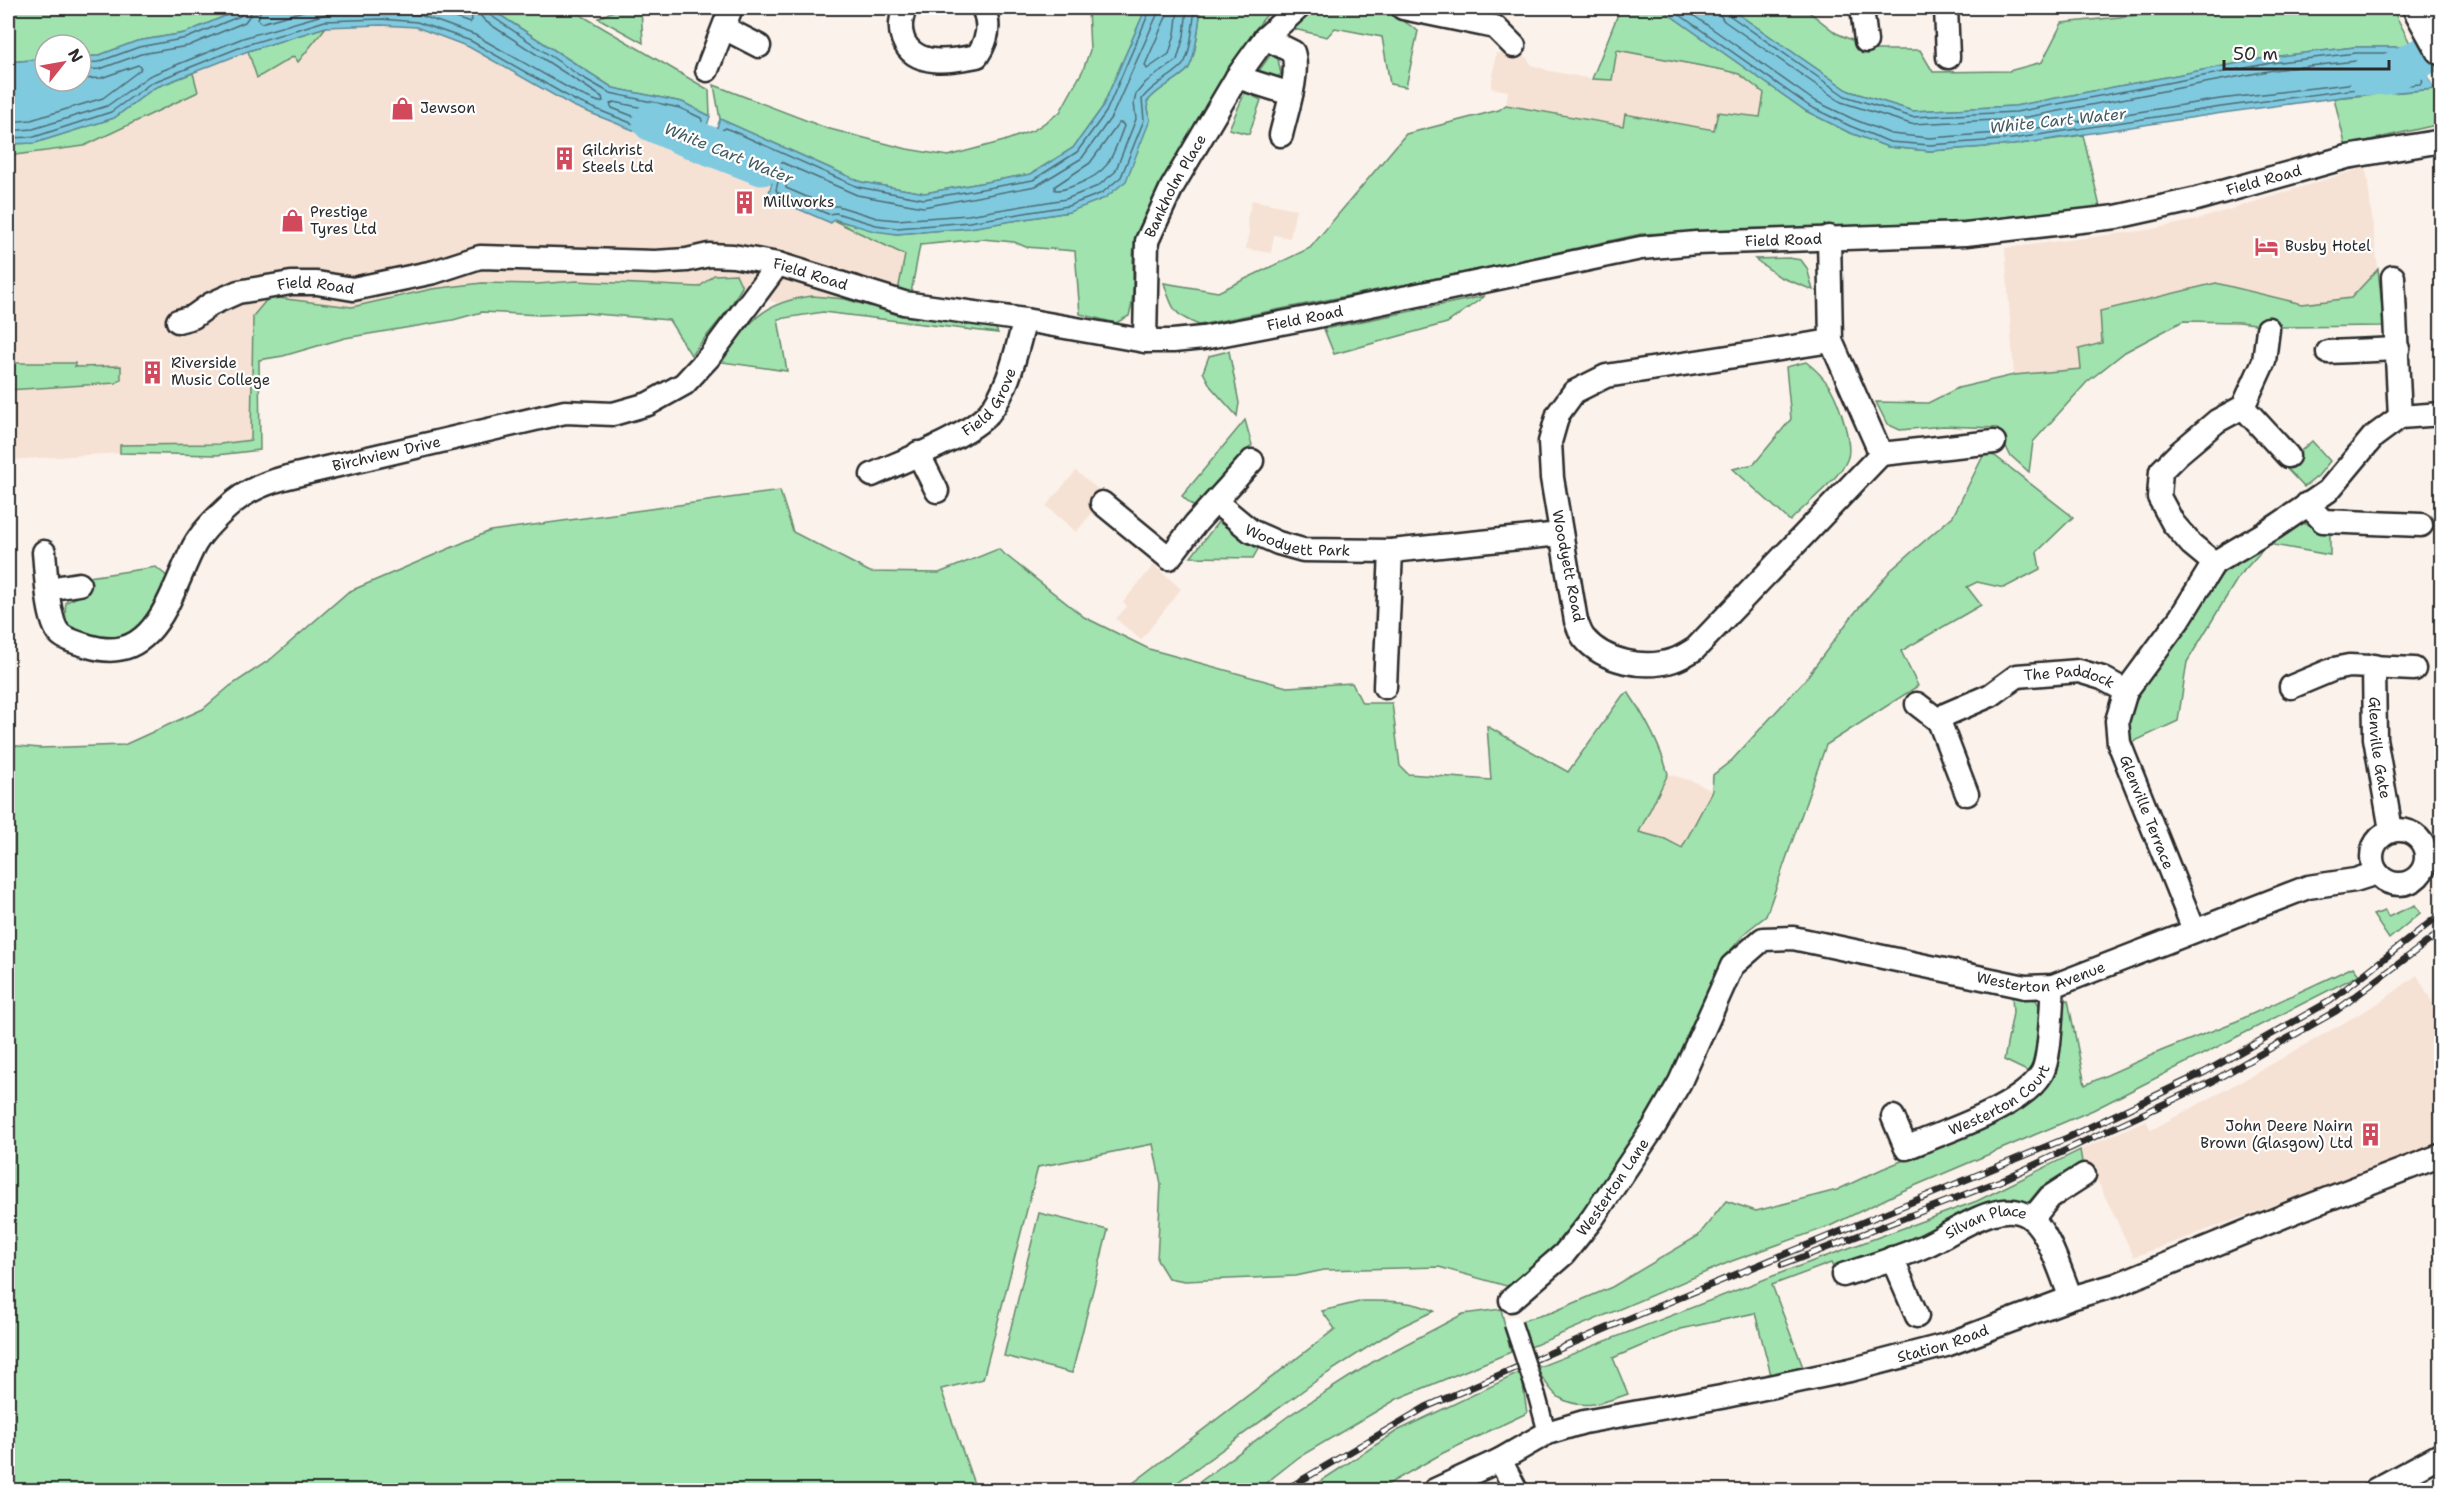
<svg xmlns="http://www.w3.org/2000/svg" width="2449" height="1498" font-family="'Shantell Sans',sans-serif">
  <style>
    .built { fill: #f6e2d4 }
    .green { fill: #a0e3ae; stroke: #66876c; stroke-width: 1.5 }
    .water { fill: #80cae0; stroke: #5e8a98; stroke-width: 1.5 }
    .pier { fill: #fbf2eb }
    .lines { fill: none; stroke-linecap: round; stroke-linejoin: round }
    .shore { stroke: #4d6b73; stroke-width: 1.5 }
    .river { stroke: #80cae0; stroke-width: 39 }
    .pedestrian-casing { stroke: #2b2b2b; stroke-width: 21 }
    .minor-casing { stroke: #2b2b2b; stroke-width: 27 }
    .primary-casing { stroke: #2b2b2b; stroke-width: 38 }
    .pedestrian { stroke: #fff; stroke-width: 16 }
    .minor { stroke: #fff; stroke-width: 22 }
    .primary { stroke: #fff; stroke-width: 33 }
    .rail-casing { stroke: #2b2b2b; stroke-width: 7 }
    .rail { stroke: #fff; stroke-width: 4.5; stroke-dasharray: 14; stroke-linecap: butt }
    .pedestrian-bridge-casing { stroke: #2b2b2b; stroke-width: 21; stroke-linecap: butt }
    .pedestrian-bridge { stroke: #fff; stroke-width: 16 }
    .labels { text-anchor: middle; stroke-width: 4.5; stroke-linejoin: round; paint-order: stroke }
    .poi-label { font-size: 15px; fill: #2b2b2b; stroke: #fff; text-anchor: start }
    .street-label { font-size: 15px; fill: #2b2b2b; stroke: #fff }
    .water-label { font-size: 16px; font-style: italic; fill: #445b61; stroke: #fff }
  </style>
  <rect width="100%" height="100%" fill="#fbf2eb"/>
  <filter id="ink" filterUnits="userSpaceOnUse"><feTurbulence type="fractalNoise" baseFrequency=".0167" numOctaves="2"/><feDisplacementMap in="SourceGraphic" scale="12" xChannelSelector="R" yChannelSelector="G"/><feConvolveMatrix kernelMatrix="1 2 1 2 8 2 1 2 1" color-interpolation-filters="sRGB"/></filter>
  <g filter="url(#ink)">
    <!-- built -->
    <g class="built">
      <path d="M381,25L416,27L468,47L573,106L660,142L773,179L768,196L832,222L833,220L905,255L898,291L884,310L828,297L803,296L776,303L742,287L736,274L714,275L699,287L576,281L432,289L352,307L269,297L253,317L251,440L220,444L120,445V453L8,460V156L34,152L197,93L193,73L248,51L326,27Z"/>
      <path d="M1616,50L1739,74L1764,93L1760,117L1715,130L1626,114L1623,126L1506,105L1508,91L1491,88L1496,53L1526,57L1532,65L1550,71L1592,79L1612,80Z"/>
      <path d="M2366,167L2378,269L2352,298L2302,304L2216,283L2100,311L2102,343L2081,369L2014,375L2005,248L2147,230L2196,220Z"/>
      <path d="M1252,200L1296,209L1290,238L1274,235L1271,253L1246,249L1249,230L1247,219Z"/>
      <path d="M1076,471L1106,496L1076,532L1046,506Z"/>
      <path d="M1154,565L1181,589L1141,640L1116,619L1127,606L1123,602Z"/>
      <path d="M1668,774L1695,782L1712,791L1682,848L1665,839L1639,832Z"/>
      <path d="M2417,975L2441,1018V1143L2134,1257L2098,1182L2082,1162L2080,1150L2146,1120L2151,1130L2249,1077L2382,1001Z"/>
    </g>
    <!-- green -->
    <g class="green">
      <path d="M8,8H244L185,33L137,41L97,56L81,57V45H45V59L8,62Z"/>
      <path d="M489,8H569L709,90L710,116L682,102L613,88Z"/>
      <path d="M620,8H641L643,43L598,18Z"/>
      <path d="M1088,8H1146L1102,108L1073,148L1031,174L925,193L861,182L720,119L714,85L826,128L907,149L948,156L1004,141L1034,130L1060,112L1083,70L1090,50Z"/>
      <path d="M1201,8H1272L1254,31L1140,226C1126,256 1139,284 1129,316L1116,323L1080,314L1075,251L1026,247L1014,242L982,239L920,245L911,293L898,291L905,255L833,220L896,234L969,228L1069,212L1150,120L1147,102C1159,86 1180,80 1188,69C1196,59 1199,21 1201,8Z"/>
      <path d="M1323,8H1355L1392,13L1418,31L1406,87L1390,84L1382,37L1335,28L1327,37L1290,28C1297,18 1311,9 1323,8Z"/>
      <path d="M1609,8H1660L1806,111L1848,132L1888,147L1930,151L2013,145L2083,135L2100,207L2023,219L1641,234L1443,277L1199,325C1173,315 1172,308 1164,283L1218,292L1310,248L1406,134L1499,110L1506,105L1623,126L1625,114L1714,130L1718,112L1760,117L1764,93L1739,74L1723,70L1617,50L1612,80L1592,79L1618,14Z"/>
      <path d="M1729,8H1804L1836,33L1874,50H1920L1933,72L2009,71L2042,62L2062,23L2206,8H2392L2412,47H2355L2271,57L2015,106L1913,111L1849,91Z"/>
      <path d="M326,27L298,62L294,56L257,78L248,51Z"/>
      <path d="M1271,54L1278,59L1281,74L1272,81L1258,72Z"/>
      <path d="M193,73L198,92L84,146L8,156V144L35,143L114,118L154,88Z"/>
      <path d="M2435,89C2440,102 2445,112 2436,125L2374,139L2346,148L2334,98Z"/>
      <path d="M1245,92L1261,100L1249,134L1229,129Z"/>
      <path d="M1789,258L1801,260L1807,268L1813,290L1780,277L1755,259Z"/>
      <path d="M2378,269L2384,326L2279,327L2239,322L2183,321L2125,352L2087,382L2033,442L2029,472L2010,455L1997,428L1943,426L1900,430L1887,424L1876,402L1928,403L1958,388L2014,375L2081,369L2079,349L2102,343L2100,311L2216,283L2302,304L2351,298Z"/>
      <path d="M736,274L742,287L728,310L691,355L669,320L584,313L540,315L482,312L453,320L345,338L283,356L259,360L260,450L217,455L120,453V445L220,444L251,440L253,316L269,297L352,307L432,289L482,283L537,284L576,281L699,287L714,275Z"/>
      <path d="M813,296L845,299L902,316L995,327L998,333L823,312L778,319L787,371L722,362C748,322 763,301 813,296Z"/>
      <path d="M1485,296L1447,323L1334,354L1324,329Z"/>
      <path d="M1229,351L1239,403L1237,416L1211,387L1203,372L1209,356Z"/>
      <path d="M1806,362C1817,370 1824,378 1831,389C1839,403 1854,446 1847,460C1839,479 1805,505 1790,521L1733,469L1754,464L1791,419L1786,367Z"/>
      <path d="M8,363H75V367L121,366V379L116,383L8,390Z"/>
      <path d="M1245,420L1252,445L1196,509L1182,496Z"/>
      <path d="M2312,441L2330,461L2318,476L2304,487L2284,466Z"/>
      <path d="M1984,454L1995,456L2073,517L2037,552L2040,569L2004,588L1977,582L1967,587L1981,605L1901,651L1918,686L1826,745L1766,916L1747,931L1731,950L1661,1101L1572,1232L1510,1287L1439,1267L1324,1270L1296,1276L1185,1281L1168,1278L1157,1260L1161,1184L1153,1144L1038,1167L983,1379L941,1389L975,1487V1490H8V745L40,748L124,745L203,709L230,686L271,659L348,592L490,531L780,491L793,532L870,572L939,573L998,549L1084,617L1149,649L1287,687L1352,683L1362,703H1392L1400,766L1408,774L1491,780L1487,726L1568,772L1623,695L1628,692C1645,717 1660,745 1668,774L1639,832L1665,839L1682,848L1712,791L1713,775L1732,760L1804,681L1852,616L1891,570L1953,516Z"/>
      <path d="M1218,522L1258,549L1253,558L1191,557Z"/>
      <path d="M2303,523L2330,533V555L2268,544L2239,576L2187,662L2178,721L2131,743L2127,722L2131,706L2223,573L2235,561Z"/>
      <path d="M156,567L169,578C158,597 149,617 132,631C116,644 81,643 69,625C64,618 65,610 66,602L85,594L89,577Z"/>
      <path d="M2415,905L2420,913L2389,939L2373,915L2385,911L2388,917Z"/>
      <path d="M2353,967L2359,975L2093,1110L1900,1192L1830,1226L1732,1261L1526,1349L1521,1321L1553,1312L1612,1287L1698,1236L1726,1201L1756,1211L1837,1190L1882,1169L2014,1115L2038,1087L2058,1002L2068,1000L2085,1085L2161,1051L2237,1021Z"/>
      <path d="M2012,996L2036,1000L2044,1015L2038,1056L2031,1073L2004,1060L2013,1013Z"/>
      <path d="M2080,1150L2082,1162L2041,1187L2028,1203L2010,1200L1910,1240L1833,1267L1831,1263L1772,1285L1804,1370L1771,1375L1755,1313L1681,1329L1613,1358L1628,1394C1606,1402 1582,1411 1560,1398C1551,1393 1542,1377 1536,1368L1786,1271L1977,1201Z"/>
      <path d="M1039,1213L1108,1230L1072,1373L1004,1356Z"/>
      <path d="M1363,1301C1387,1301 1412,1300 1434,1311L1396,1329L1320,1378L1167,1490H1124L1335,1329L1322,1311Z"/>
      <path d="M1501,1309L1511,1352L1397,1399L1299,1457L1257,1490H1189L1291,1414L1376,1360L1463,1314Z"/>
      <path d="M1521,1372L1527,1413L1443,1453L1378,1490H1307L1397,1431Z"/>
    </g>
    <!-- water -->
    <g class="water">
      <path d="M244,8H489L613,88L682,102L710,116L698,156L573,106L469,47L416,27L381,25L326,27L248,51L154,88L114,118L35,143L8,144V62L45,59V81H81V57L97,56L137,41L185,33Z"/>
      <path d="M1146,8H1201C1199,21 1196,59 1188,69C1180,80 1159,86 1147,102L1150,120L1126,181L1105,198L1069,212L969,228L897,234L874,231L834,219L831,223L768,196L773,179L707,158L720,119L861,182L925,193L1031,174L1073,148L1102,108Z"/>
      <path d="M1660,8H1729L1849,91L1913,111L2015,106L2271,57L2355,47H2412L2435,89L2349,96L2222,113L2013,145L1930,151L1888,147L1848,132L1806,111Z"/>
    </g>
    <!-- pier -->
    <path class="pier" d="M2410,44L2414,45L2437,87L2436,91Z"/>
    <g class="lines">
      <!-- shore -->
      <g class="shore">
        <path d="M261,8L258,20L261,23L314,8"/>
        <path d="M427,8L470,23L472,20L470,8"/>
        <path d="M1151,8L1106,112L1077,152L1033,180L924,199L858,187L726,128L722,130L715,154L775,173L779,178L776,190L778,193L828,214L836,213L876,225L897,228L969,222L1068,206L1102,193L1121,177L1144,120L1142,99C1153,84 1169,79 1182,66C1191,57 1193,21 1195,8"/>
        <path d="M1159,8L1157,15L1112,116L1082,158L1036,186L923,207L857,195L781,162L779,165L786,176V188L828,206H838L877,218L897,220L968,215L1066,199L1098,186L1115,172L1136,119L1134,103L1136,94L1146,82L1177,60L1184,36L1187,8"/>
        <path d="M1168,8L1166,17L1145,65L1147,69L1169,54L1175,34L1178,8"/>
        <path d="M1670,8L1809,106L1850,126L1890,142L1930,145L2012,139L2221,107L2348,90L2420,84L2423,81L2408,53H2356L2271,63L2016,112L1912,117L1845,96L1729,15L1726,8"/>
        <path d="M1683,8L1813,100L1853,119L1891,134L1930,138L2012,132L2220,99L2408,77L2411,75L2403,60L2356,61L2273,70L2017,119L1911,124L1841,102L1724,21L1720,15L1718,8"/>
        <path d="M81,63L98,62L139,47L187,38L240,16L244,8"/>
        <path d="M81,70L100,69L141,54L188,46L245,22L250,15L252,8"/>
        <path d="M614,102L678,115L693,123L690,136L686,137L612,108L610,104Z"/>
        <path d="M8,122L31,120L103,98L140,70L141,67L138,65L101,78L81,79"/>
        <path d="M1119,123H1122L1124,126C1112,157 1111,171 1078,184C1070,187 1063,191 1055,190V186L1090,163Z"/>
        <path d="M8,131L33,129L107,106L149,76L243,38L326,14L381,12L420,15L475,35L579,94L599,102L603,101L602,97L485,21L480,15L479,8"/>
        <path d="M8,138L34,137L111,112L151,83L246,45L325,21L381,19L417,22L471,41L576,101L691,147L694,146L702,121L701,118L680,108L610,93L580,76L490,15L487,8"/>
        <path d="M731,139L777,159L778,163L775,165L726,151L725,148L727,140Z"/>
      </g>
      <!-- river -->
      <g class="river">
        <path d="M2368,76L2386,75L2442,47"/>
        <path d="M652,122L681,135L762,166"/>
      </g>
      <defs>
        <path id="pedestrian" d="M1537,1396L1547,1433"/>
        <g id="minor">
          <path d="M905,8C901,19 899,27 903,39C914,68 952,61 977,56C988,40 991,25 983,8"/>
          <path d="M1403,8L1495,27L1514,46"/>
          <path d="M1862,8L1866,41"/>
          <path d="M1946,8L1948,57"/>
          <path d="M724,28L759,46"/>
          <path d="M1265,38L1293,52C1300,74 1286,113 1281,135"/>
          <path d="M707,70L731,8"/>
          <path d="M1237,77L1291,94"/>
          <path d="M1829,237L1831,341L1881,454L1695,649C1688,653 1681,658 1674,660C1645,670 1604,662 1584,638C1580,633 1578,626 1576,621L1552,478L1550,442L1558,414L1574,392L1606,376L1831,341"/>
          <path d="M2393,277L2400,417"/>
          <path id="s1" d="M178,321L193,317L211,304L238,292L291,283H317L353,289L434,272L480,257L655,262L687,260L709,255L733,256L778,264L904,303L1025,320L1145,341H1173L1203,338L1313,317L1641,248L1696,243L1966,234L2116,217L2193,200L2347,157L2442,141"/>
          <path id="s2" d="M1145,341L1147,241L1172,187L1237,77L1265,38L1298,8"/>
          <path d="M2328,352L2398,349"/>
          <path d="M2243,407L2288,456"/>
          <path d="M918,453L937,491"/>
          <path d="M1881,454L1994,442"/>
          <path id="s3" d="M872,475C902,461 968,437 989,413C1010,387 1016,350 1025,320"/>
          <path id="s4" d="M1216,502L1251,531L1278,543L1303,550L1391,551L1561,534"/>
          <path d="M1102,503L1169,558L1196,523L1252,461"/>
          <path d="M2307,504L2323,521L2421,525"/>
          <path id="s5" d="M44,552C46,571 47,619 59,633C65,640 79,643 88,646C156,667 170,592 194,546C201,533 216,518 227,508C247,489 270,481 296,475L565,412L613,414L648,404L684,384L709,357L778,264"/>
          <path d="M2214,563L2191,544L2173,523L2159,497L2161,471L2178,454L2217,421L2243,407L2264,361L2268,329"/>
          <path d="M48,589L79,584"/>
          <path id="s6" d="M2374,666L2375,738L2391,830"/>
          <path d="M1385,687L1391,551"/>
          <path d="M2291,687L2334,669L2349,666L2414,669"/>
          <path id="s7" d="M2126,691L2117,721L2119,743L2194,930"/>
          <path d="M1917,704L1939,721"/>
          <path id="s8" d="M1967,794L1939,721L1947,714L1991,695L2017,676L2079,671L2102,678L2126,691L2180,618L2214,563L2275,527L2328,491L2373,437L2400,417L2442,414"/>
          <circle cx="2399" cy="857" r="27"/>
          <path id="s9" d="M1893,1117L1906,1148C1943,1132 2022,1108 2042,1073C2051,1057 2051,1007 2053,986"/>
          <path d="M2032,1219L2050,1197L2084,1175"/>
          <path d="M1892,1258L1917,1316"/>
          <path id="s10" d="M1843,1275C1870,1266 1898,1258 1925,1246C1953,1234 1999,1196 2030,1217C2049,1231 2062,1277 2071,1298"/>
          <path id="s11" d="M1511,1300L1564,1254L1592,1219L1654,1127L1680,1082L1732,966L1763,939L1793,938L2025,987L2053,986L2308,887L2355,880L2377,873"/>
          <path d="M1500,1460L1516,1490"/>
          <path id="s12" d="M1435,1490L1500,1460L1547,1433L1584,1422L1721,1397L1850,1370L1946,1345L2071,1298L2116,1285L2299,1210L2442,1155"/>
          <path d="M2375,1490L2442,1454"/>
        </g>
        <path id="primary" d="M2420,8L2442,48"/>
      </defs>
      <!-- pedestrian casing -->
      <use href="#pedestrian" class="pedestrian-casing"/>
      <!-- minor casing -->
      <use href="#minor" class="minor-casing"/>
      <!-- primary casing -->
      <use href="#primary" class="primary-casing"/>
      <!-- pedestrian -->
      <use href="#pedestrian" class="pedestrian"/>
      <!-- minor -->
      <use href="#minor" class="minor"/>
      <!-- primary -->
      <use href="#primary" class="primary"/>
      <defs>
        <g id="rail">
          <path d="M1782,1265L2000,1181L2213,1081L2336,1011L2442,931"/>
          <path d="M1285,1490L1426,1407L1635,1316L2067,1138L2205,1072L2330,1001L2442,913"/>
        </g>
      </defs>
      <!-- rail casing -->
      <use href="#rail" class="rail-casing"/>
      <!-- rail -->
      <use href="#rail" class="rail"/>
      <defs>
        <path id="pedestrian-bridge" d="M1513,1324L1537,1396"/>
      </defs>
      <!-- pedestrian-bridge casing -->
      <use href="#pedestrian-bridge" class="pedestrian-bridge-casing"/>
      <!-- pedestrian-bridge -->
      <use href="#pedestrian-bridge" class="pedestrian-bridge"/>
    </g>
  </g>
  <!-- icons -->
  <defs>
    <symbol id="shop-bare" viewBox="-9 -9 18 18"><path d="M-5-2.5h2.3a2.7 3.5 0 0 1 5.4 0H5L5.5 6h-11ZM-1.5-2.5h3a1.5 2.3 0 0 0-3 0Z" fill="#d1495b" stroke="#fff" stroke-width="2.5" paint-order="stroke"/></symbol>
    <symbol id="building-bare" viewBox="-9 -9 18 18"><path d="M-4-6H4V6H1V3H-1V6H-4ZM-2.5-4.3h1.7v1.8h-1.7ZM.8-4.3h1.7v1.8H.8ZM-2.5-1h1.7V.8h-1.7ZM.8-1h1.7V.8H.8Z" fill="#d1495b" stroke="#fff" stroke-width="2.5" paint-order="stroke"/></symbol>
    <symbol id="hotel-bare" viewBox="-9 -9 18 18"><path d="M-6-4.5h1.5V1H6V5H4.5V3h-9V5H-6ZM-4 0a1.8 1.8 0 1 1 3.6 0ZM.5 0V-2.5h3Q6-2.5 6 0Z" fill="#d1495b" stroke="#fff" stroke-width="2.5" paint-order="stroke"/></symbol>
  </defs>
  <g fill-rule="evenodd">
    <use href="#shop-bare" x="386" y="92" width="33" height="33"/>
    <use href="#building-bare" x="548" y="142" width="33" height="33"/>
    <use href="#building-bare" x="728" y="186" width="33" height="33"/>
    <use href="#shop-bare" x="276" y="204" width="33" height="33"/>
    <use href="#hotel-bare" x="2250" y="230" width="33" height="33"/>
    <use href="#building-bare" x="136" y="356" width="33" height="33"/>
    <use href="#building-bare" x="2354" y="1118" width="33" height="33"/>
  </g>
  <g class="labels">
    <!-- poi labels -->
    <g class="poi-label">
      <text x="420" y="113">Jewson</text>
      <text x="582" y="155">Gilchrist<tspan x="582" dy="17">Steels Ltd</tspan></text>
      <text x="763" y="207">Millworks</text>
      <text x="310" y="217">Prestige<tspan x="310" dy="17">Tyres Ltd</tspan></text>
      <text x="2285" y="251">Busby Hotel</text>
      <text x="171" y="368">Riverside<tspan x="171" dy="17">Music College</tspan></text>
      <text x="2353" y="1131" text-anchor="end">John Deere Nairn<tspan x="2353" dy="17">Brown (Glasgow) Ltd</tspan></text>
    </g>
    <!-- street labels -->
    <g class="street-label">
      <text dy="5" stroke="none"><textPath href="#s1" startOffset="2124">Field Road</textPath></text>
      <text dy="5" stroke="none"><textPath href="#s2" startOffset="162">Bankholm Place</textPath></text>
      <text dy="5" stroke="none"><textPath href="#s1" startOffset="1638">Field Road</textPath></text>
      <text dy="5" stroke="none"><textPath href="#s1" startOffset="648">Field Road</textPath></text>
      <text dy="5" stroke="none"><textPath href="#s1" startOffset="146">Field Road</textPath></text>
      <text dy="5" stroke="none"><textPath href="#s1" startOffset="1152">Field Road</textPath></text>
      <text dy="5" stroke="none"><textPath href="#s3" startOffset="142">Field Grove</textPath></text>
      <text dy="5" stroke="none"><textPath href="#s5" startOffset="500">Birchview Drive</textPath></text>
      <text dy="5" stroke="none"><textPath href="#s4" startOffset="94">Woodyett Park</textPath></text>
      <text transform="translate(1568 566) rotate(79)" y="5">Woodyett Road</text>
      <text dy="5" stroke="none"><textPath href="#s8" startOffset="222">The Paddock</textPath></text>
      <text dy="5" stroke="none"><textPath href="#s6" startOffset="82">Glenville Gate</textPath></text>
      <text dy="5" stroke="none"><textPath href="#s7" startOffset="128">Glenville Terrace</textPath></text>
      <text dy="5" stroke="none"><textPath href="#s11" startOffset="730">Westerton Avenue</textPath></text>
      <text dy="5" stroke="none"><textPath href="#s9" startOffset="140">Westerton Court</textPath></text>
      <text dy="5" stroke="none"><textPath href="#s11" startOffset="153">Westerton Lane</textPath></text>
      <text dy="5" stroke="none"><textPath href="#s10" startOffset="154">Silvan Place</textPath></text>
      <text dy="5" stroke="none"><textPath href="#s12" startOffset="532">Station Road</textPath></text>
    </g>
    <!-- water labels -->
    <g class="water-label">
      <text transform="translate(2058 120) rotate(-6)" y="6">White Cart Water</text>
      <text transform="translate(729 153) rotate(22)" y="6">White Cart Water</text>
    </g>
  </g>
  <!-- margin -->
  <rect width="2449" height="1498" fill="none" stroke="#fff" stroke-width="30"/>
  <rect x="15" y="15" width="2419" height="1468" fill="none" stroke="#2b2b2b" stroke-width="2" filter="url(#ink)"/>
  <!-- north arrow -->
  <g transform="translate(63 63) rotate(59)"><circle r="28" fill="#ffffff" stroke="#aaaaaa" stroke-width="1.5"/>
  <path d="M0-4.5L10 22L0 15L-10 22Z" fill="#d1495b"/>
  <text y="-9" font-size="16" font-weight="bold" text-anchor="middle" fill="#2b2b2b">N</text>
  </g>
  <!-- scale -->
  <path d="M2224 60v9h165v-9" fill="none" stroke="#2b2b2b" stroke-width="3"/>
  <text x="2233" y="60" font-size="18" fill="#2b2b2b" stroke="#ffffff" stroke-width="4.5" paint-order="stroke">50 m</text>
</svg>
